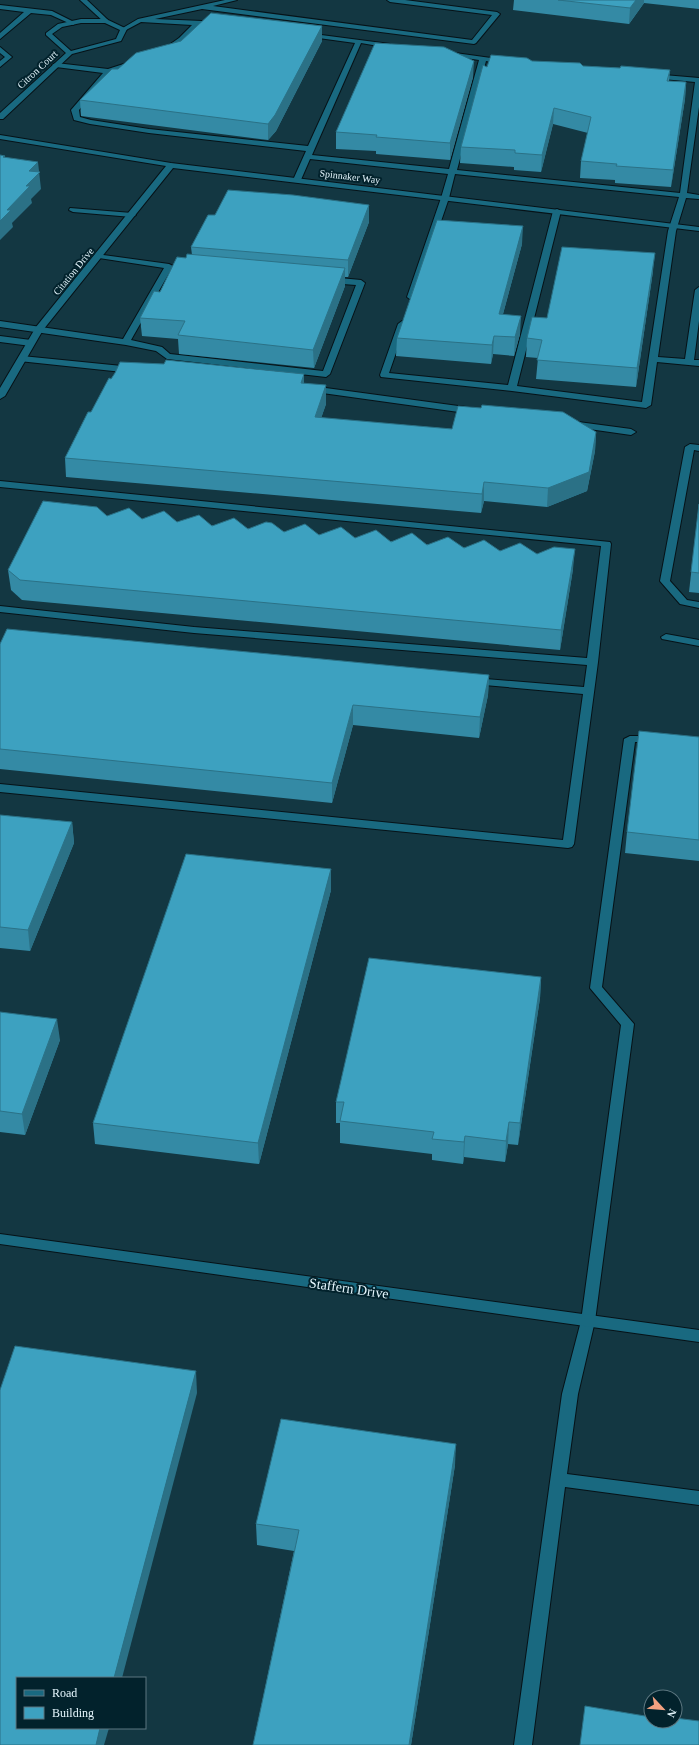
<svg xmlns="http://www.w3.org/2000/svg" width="699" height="1745" font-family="'Times New Roman',serif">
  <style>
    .built { fill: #133742; fill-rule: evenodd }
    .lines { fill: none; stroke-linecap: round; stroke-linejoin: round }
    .service-casing { stroke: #061217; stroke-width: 2 }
    .minor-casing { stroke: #061217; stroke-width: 2 }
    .tertiary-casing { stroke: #061217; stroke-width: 2 }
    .service { fill: #196980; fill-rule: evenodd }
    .minor { fill: #196980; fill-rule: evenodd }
    .tertiary { fill: #196980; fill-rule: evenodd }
    .wall { fill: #348aa5 }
    .shaded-wall { fill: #2b7186 }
    .building { fill: #3da1c0; stroke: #2b7186 }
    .labels { text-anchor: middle; stroke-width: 4; stroke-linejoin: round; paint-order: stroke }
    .far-street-label { font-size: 10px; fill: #e5f6fd; stroke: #02222c }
    .near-street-label { font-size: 14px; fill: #e5f6fd; stroke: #02222c }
  </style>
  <rect width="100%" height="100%" fill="#0c2c36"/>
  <!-- built -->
  <path class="built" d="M0,0H699V1745H0ZM17,1678H145V1728H17ZM651,1697H675V1721H651Z"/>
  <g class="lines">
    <defs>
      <g id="service">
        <path d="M80,0H87L108,20V22H104Z"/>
        <path d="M225,0H237L213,6L472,40L492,15L390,2L387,0H405L497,12L500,14L476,43L474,44L202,9L155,19L202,21L205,23L200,25L183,40L164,53L162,52V50L179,38L192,25L141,22L126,30L121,29L138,19Z"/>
        <path d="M0,5L52,11L76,23L73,25L51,15L31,13L0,39V33L24,12L0,9Z"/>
        <path d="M306,33L390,44L393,46L390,48L361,43L312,155L449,169L479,60L446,55L445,54L448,52L491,58L494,60L491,62L486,61L457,170L680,193L695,82L652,78L648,76L652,74L699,78V107L687,193L699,195V199L686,198L676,231L658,357L685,359L695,290L699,287V321L694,360H699V366L657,362L651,405L646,408L512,391L381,377L380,375L398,324L402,321L406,324L389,373L508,385L553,211L557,209L561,211L517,386L642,402L668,231L679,197L455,174L449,198L415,297L411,300L407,297L441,198L448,174L310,159L300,182H294L293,180L306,151L149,133L90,124L74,120L71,110L103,73L56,67L52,65L56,63L108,69L136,60L140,62L110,72L79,110L80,117L91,120L149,129L308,146L355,43L304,36V34Z"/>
        <path d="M0,47L12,57L0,67V61L5,57L0,53Z"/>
        <path d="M70,208L132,213L136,215L132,217L73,212L69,210Z"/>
        <path d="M96,254L169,264L173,266L131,340L162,347L170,354L323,371L356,285L329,283L325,280L329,277L361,280L365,283L330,374L326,377L167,359L156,351L126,345L0,327V321L123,339L164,268L99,258L95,256Z"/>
        <path d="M0,336L31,340L35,343L31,346L0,342Z"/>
        <path d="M22,356L132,367L136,370L132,373L19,361L18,359L19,357Z"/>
        <path d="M311,386L473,408L478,411L473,414L308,391L306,389L308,387Z"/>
        <path d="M571,421L631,429L636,432L631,435L568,426L566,424L568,422Z"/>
        <path d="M690,444L699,445V451L694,450L670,581L687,600L699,602V608L680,604L660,581L685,447Z"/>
        <path d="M0,481L610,542L611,544L598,662L574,844L572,847L568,848L0,792V784L563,840L583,694L473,684L468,681L473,678L584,687L587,665L194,633L0,612V606L194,627L587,658L601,546L0,487Z"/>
        <path d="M666,634L699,640V646L662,639L661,637Z"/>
        <path d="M630,736H654L660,739L654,742H635L602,987L634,1024L595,1321L578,1394L567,1474L699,1491V1505L565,1487L532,1745H514L562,1394L581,1321L621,1025L590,988L624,739Z"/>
      </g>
      <g id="minor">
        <path d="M81,19H106L127,29L121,41L72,54L3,119H0V113L66,53L46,35V33L58,24ZM81,23H105L120,30L116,39L71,51L52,34L62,27Z"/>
        <path d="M0,135L171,163L699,227V231L173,168L43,330L5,396L0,399V388L36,327L166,166L0,139Z"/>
      </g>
      <path id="tertiary" d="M0,1234L699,1330V1342L0,1244Z"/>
    </defs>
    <!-- service casing -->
    <use href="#service" class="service-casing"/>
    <!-- minor casing -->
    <use href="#minor" class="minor-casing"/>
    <!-- tertiary casing -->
    <use href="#tertiary" class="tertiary-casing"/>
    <!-- service -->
    <use href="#service" class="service"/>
    <!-- minor -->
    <use href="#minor" class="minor"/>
    <!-- tertiary -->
    <use href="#tertiary" class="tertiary"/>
  </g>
  <!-- wall -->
  <g class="wall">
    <path d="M514,0H699V9L644,3L629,24L513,10Z"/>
    <path d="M322,26V41L276,131L268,140L81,116L80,100L118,69Z"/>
    <path d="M532,61L583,66L620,68L670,70L669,81L686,82L685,99L671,187L615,183V180L580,178L581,161L588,133L553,124L541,172L514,170V167L460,163L461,147L487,67Z"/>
    <path d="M473,77L450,160L376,154V151L336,149V132Z"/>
    <path d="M369,205V222L348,277H345V286L314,368L179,354L178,339L142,336L140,318L186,258L192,255L191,247L215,215Z"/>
    <path d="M522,244L503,314L520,334L514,356L493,354L491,364L396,356L397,338Z"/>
    <path d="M653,271L636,387L536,379L538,358L526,357L527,338L547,318Z"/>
    <path d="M304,374V384L326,404L321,418L452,429L481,408L596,432L595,451L587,491L547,507L484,501L481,513L66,477L65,458L91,412Z"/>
    <path d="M699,504V593L689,592Z"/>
    <path d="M107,516L537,554L573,569L560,650L22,600L11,590L8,570Z"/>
    <path d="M0,644L489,675L488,695L479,738L353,725L332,803L0,769Z"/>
    <path d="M699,737V861L625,853L627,832Z"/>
    <path d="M0,815L72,822L74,843L30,951L0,948Z"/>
    <path d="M331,890L259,1164L95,1144L93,1123Z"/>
    <path d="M541,977L540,998L518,1145L508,1144L505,1162L464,1157L463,1164L432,1160V1154L340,1143V1123H336V1102Z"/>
    <path d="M0,1012L60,1040L25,1135L0,1132Z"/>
    <path d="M455,1465L411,1745H253L294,1551L257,1545L256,1524Z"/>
  </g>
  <!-- shaded-wall -->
  <g class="shaded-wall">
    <path d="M636,0H644V3L629,24L630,8Z"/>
    <path d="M322,26V41L276,131L268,140V124Z"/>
    <path d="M474,61L473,77L450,160V143Z"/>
    <path d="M686,82L685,99L671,187L673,170Z"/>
    <path d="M554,108L553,124L541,172L542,155Z"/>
    <path d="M38,162L41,189L31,199L32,203L12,223L13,227L0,240V221L7,210L26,186L29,171Z"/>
    <path d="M369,205V222L348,277V260Z"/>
    <path d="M523,226L522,244L498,332L499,314Z"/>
    <path d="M655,253L653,271L636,387L637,368Z"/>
    <path d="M345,268V286L314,368L313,350Z"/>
    <path d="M521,316L520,334L514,356L515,337Z"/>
    <path d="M494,336L493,354L491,364L492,345Z"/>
    <path d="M304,374V393L301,383Z"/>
    <path d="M326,385V404L315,436V417Z"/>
    <path d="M596,432L595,451L587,491L547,507L548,488Z"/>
    <path d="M484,482V501L481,513L482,494Z"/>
    <path d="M575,549L573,569L560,650L561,630Z"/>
    <path d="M489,675L488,695L479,738L480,717Z"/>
    <path d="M353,705V725L332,803V783Z"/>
    <path d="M72,822L74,843L30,951L28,930Z"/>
    <path d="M331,869V890L259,1164L258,1143Z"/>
    <path d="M541,977L540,998L518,1145L520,1123Z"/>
    <path d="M57,1019L60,1040L25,1135L22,1114Z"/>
    <path d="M509,1122L508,1144L505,1162L506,1141Z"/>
    <path d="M465,1136L464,1157L463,1164L464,1142Z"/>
    <path d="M196,1371L197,1393L122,1678H114Z"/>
    <path d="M456,1444L455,1465L411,1745H409Z"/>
    <path d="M100,1728H109L104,1745H96Z"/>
  </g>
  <!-- building -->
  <g class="building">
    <path d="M558,0H636L630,8Z"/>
    <path d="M211,13L322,26L275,115L268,124L80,100L112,69H118L136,53L181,41Z"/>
    <path d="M375,43L444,47L474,61L450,143L376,137L377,135L336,132Z"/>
    <path d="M491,55L527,58L532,61L580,63L583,66L620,68L621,66L670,70L667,81L686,82L673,170L616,166L617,164L581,161L591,117L554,108L542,155L515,153V150L461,147L483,65L487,67Z"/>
    <path d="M0,155L5,156L3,157L38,162L29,171L40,172L26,186H30L7,210H11L0,221Z"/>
    <path d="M228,190L293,195L369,205L348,260L191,247L208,215H215Z"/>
    <path d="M437,220L523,226L499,314L521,316L515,337L494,336L492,345L397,338Z"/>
    <path d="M562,247L655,253L637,368L537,360L542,340L527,338L532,317L547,318Z"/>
    <path d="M187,254L345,268L313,350L178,335L185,321L140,318L154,291L160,292L177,257L186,258Z"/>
    <path d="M166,360L304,374L301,383L326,385L315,417L452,429L458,406L481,408L482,405L563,412L596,432L589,472L548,488L484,482L482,494L65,458L88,412H91L109,378L111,379L115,373L120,362L164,364Z"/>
    <path d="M43,501L97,507L107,516L129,508L142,519L164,511L177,522L199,515L212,526L234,518L248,529L266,522L272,523L284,532L305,524L319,535L341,527L355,538L376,530L391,542L412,533L427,545L448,537L464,548L484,540L500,551L520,543L537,554L554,547L575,549L561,630L20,580L8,570Z"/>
    <path d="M699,504V573L691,572Z"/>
    <path d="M7,629L489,675L480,717L353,705L332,783L0,749V644Z"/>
    <path d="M639,731L699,737V840L627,832Z"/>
    <path d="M0,815L72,822L28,930L0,927Z"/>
    <path d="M186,854L331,869L258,1143L93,1123Z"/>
    <path d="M369,958L541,977L520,1123L509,1122L506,1141L465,1136L464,1142L432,1139L434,1132L340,1121L344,1102H336Z"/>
    <path d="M0,1012L57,1019L22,1114L0,1111Z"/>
    <path d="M15,1346L196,1371L114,1678H17V1728H100L96,1745H0V1390Z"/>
    <path d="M281,1419L456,1444L409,1745H253L299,1530L256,1524Z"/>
    <path d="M585,1706L651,1717V1721H675V1718L699,1721V1745H580Z"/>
  </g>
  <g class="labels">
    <!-- far-street labels -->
    <g class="far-street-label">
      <text transform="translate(37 69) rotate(-43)" y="4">Citron Court</text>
      <text transform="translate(350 176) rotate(7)" y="4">Spinnaker Way</text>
      <text transform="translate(73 271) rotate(-51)" y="4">Citation Drive</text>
    </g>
    <!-- near-street labels -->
    <g class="near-street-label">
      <text transform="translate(349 1288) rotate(8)" y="5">Staffern Drive</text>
    </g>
  </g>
  <!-- legend -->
  <rect x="16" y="1677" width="130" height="52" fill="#02222c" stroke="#5d7780"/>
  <rect x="24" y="1690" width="20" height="6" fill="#196980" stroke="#5d7780"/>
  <text x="52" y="1697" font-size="12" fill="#e5f6fd">Road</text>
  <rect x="24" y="1707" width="20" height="12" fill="#3da1c0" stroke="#5d7780"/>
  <text x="52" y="1717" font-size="12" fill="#e5f6fd">Building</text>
  <!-- north arrow -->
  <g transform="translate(663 1709) rotate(116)"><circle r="19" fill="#02222c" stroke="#5d7780"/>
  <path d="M0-3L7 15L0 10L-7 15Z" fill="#f2a080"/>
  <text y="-6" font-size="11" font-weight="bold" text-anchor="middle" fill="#e5f6fd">N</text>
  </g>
</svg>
